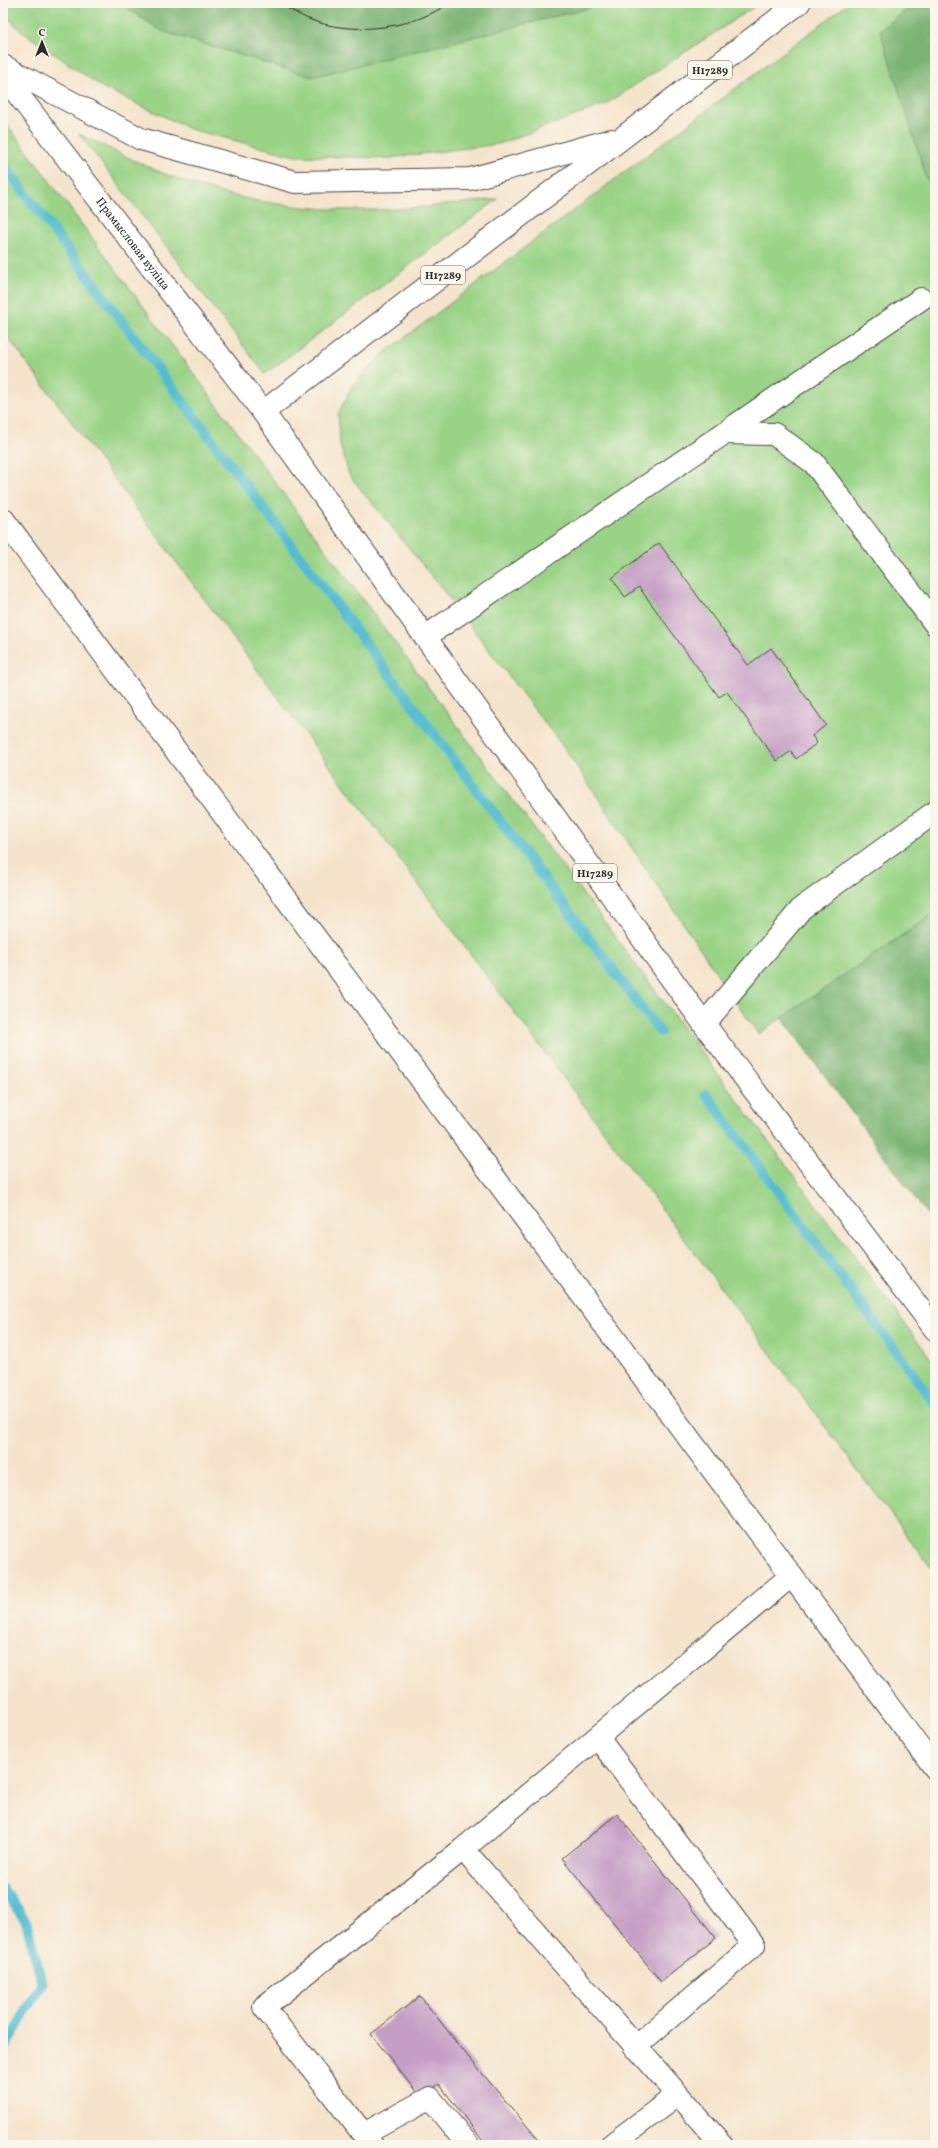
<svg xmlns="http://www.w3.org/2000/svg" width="938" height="2148" font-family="Vollkorn,serif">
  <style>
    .green { fill: #9ad386; stroke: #627f58 }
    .forest { fill: #7bb573; stroke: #53704f }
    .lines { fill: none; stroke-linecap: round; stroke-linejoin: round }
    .stream { stroke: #54bdd1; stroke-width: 10 }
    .building { fill: #c49ec5 }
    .minor-casing { stroke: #494743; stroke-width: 24 }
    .major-casing { stroke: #494743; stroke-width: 24 }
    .minor { stroke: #fff; stroke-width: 22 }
    .major { stroke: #fff; stroke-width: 22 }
    .tram { stroke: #2b2b2b; stroke-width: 1 }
    .labels { text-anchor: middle; stroke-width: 3; stroke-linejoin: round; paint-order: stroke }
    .shield { fill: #fbf7ec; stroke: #696865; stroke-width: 1 }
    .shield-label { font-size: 11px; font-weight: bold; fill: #2b2b2b }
    .street-label { font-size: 12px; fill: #2b2b2b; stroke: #fbf7ec }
  </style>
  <rect width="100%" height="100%" fill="#fbf7ec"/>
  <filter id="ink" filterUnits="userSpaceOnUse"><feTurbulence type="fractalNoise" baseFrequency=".025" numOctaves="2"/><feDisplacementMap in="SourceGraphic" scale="8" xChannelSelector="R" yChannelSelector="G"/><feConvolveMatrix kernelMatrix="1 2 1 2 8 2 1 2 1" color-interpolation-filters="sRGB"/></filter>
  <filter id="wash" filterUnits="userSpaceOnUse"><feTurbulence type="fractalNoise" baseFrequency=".012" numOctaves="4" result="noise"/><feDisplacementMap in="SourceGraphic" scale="16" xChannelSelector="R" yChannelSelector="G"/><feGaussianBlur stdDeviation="0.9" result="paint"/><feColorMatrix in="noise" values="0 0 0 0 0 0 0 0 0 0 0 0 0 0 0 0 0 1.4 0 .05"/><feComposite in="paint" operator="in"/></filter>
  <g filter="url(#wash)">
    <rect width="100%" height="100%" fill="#f5e4cc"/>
    <!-- green -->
    <g class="green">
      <path d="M3,3H119L162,31L312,77L609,3H760L606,104L499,144L389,158L295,156L190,129L102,87L21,31L3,12Z"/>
      <path d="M849,3H916L881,30L926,177L935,188V913L758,1034L567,752L439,585L349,475L340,444L338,414L353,385L383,354Z"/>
      <path d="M3,119L935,1364V1573L3,331Z"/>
      <path d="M79,134C119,153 159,174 201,187C249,202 303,209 353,210C401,211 450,204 498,199L265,374Z"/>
    </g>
    <!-- forest -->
    <g class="forest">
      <path d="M119,3H609L312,77L162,31Z"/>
      <path d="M916,3H935V188L926,177L880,30Z"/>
      <path d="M935,913V1225L782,1018Z"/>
    </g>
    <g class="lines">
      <!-- stream -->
      <g class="stream">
        <path d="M3,164L660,1032"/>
        <path d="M706,1094L935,1404"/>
        <path d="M3,1889L26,1921L42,1983L3,2051"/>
      </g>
    </g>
    <g id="blocks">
      <!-- building -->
      <g class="building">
        <path d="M659,543L748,665L771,648L826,725L812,736L817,743L796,759L791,751L777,761L727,692L719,697L639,587L625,597L612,578Z"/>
        <path d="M617,1814L716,1938L661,1982L562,1858Z"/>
        <path d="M420,1996L470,2059L543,2145H486L439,2084L421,2098L371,2034Z"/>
      </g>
    </g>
  </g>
  <g filter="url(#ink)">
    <use href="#blocks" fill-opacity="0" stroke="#494743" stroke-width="1"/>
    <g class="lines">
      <defs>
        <g id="minor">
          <path d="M725,433L774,434L814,463L935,624"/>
          <path d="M3,519L935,1768"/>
          <path d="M425,637L921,299"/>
          <path d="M704,1024L802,908L935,812"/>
          <path d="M598,1738L754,1945L635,2047"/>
          <path d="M463,1849L722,2145"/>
          <path d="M364,2134L430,2098L468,2145"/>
          <path d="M372,2145L264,2007L463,1849L791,1576"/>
          <path d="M611,2145L677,2095"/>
        </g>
        <g id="major">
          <path d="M3,66L141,139L295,182L470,179L611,140"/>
          <path id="s1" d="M3,75L263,412L704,1024L935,1329"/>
          <path d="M263,412L799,3"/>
        </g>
      </defs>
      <!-- minor casing -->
      <use href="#minor" class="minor-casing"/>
      <!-- major casing -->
      <use href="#major" class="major-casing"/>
      <!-- minor -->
      <use href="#minor" class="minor"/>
      <!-- major -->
      <use href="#major" class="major"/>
      <!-- tram -->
      <path class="tram" d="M278,3C290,9 303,18 317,22C357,35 415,28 449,3"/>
    </g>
  </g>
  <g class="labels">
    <!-- shield labels -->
    <g class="shield">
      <rect x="688" y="61" width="44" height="18" rx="3"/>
      <rect x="421" y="266" width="44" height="18" rx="3"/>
      <rect x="573" y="864" width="44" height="18" rx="3"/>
    </g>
    <g class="shield-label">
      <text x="710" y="74">Н17289</text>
      <text x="443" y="279">Н17289</text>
      <text x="595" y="877">Н17289</text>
    </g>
    <!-- street labels -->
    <g class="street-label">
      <text dy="4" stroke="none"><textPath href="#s1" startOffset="213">Прамысловая вуліца</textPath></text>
    </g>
  </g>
  <!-- margin -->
  <rect width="938" height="2148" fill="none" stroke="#fbf7ec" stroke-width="16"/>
  <!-- north arrow -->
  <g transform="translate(42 42)" stroke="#fbf7ec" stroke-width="3" paint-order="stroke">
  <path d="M0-3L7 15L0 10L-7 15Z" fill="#2b2b2b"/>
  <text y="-6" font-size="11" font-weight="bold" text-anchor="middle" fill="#2b2b2b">С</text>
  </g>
</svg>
